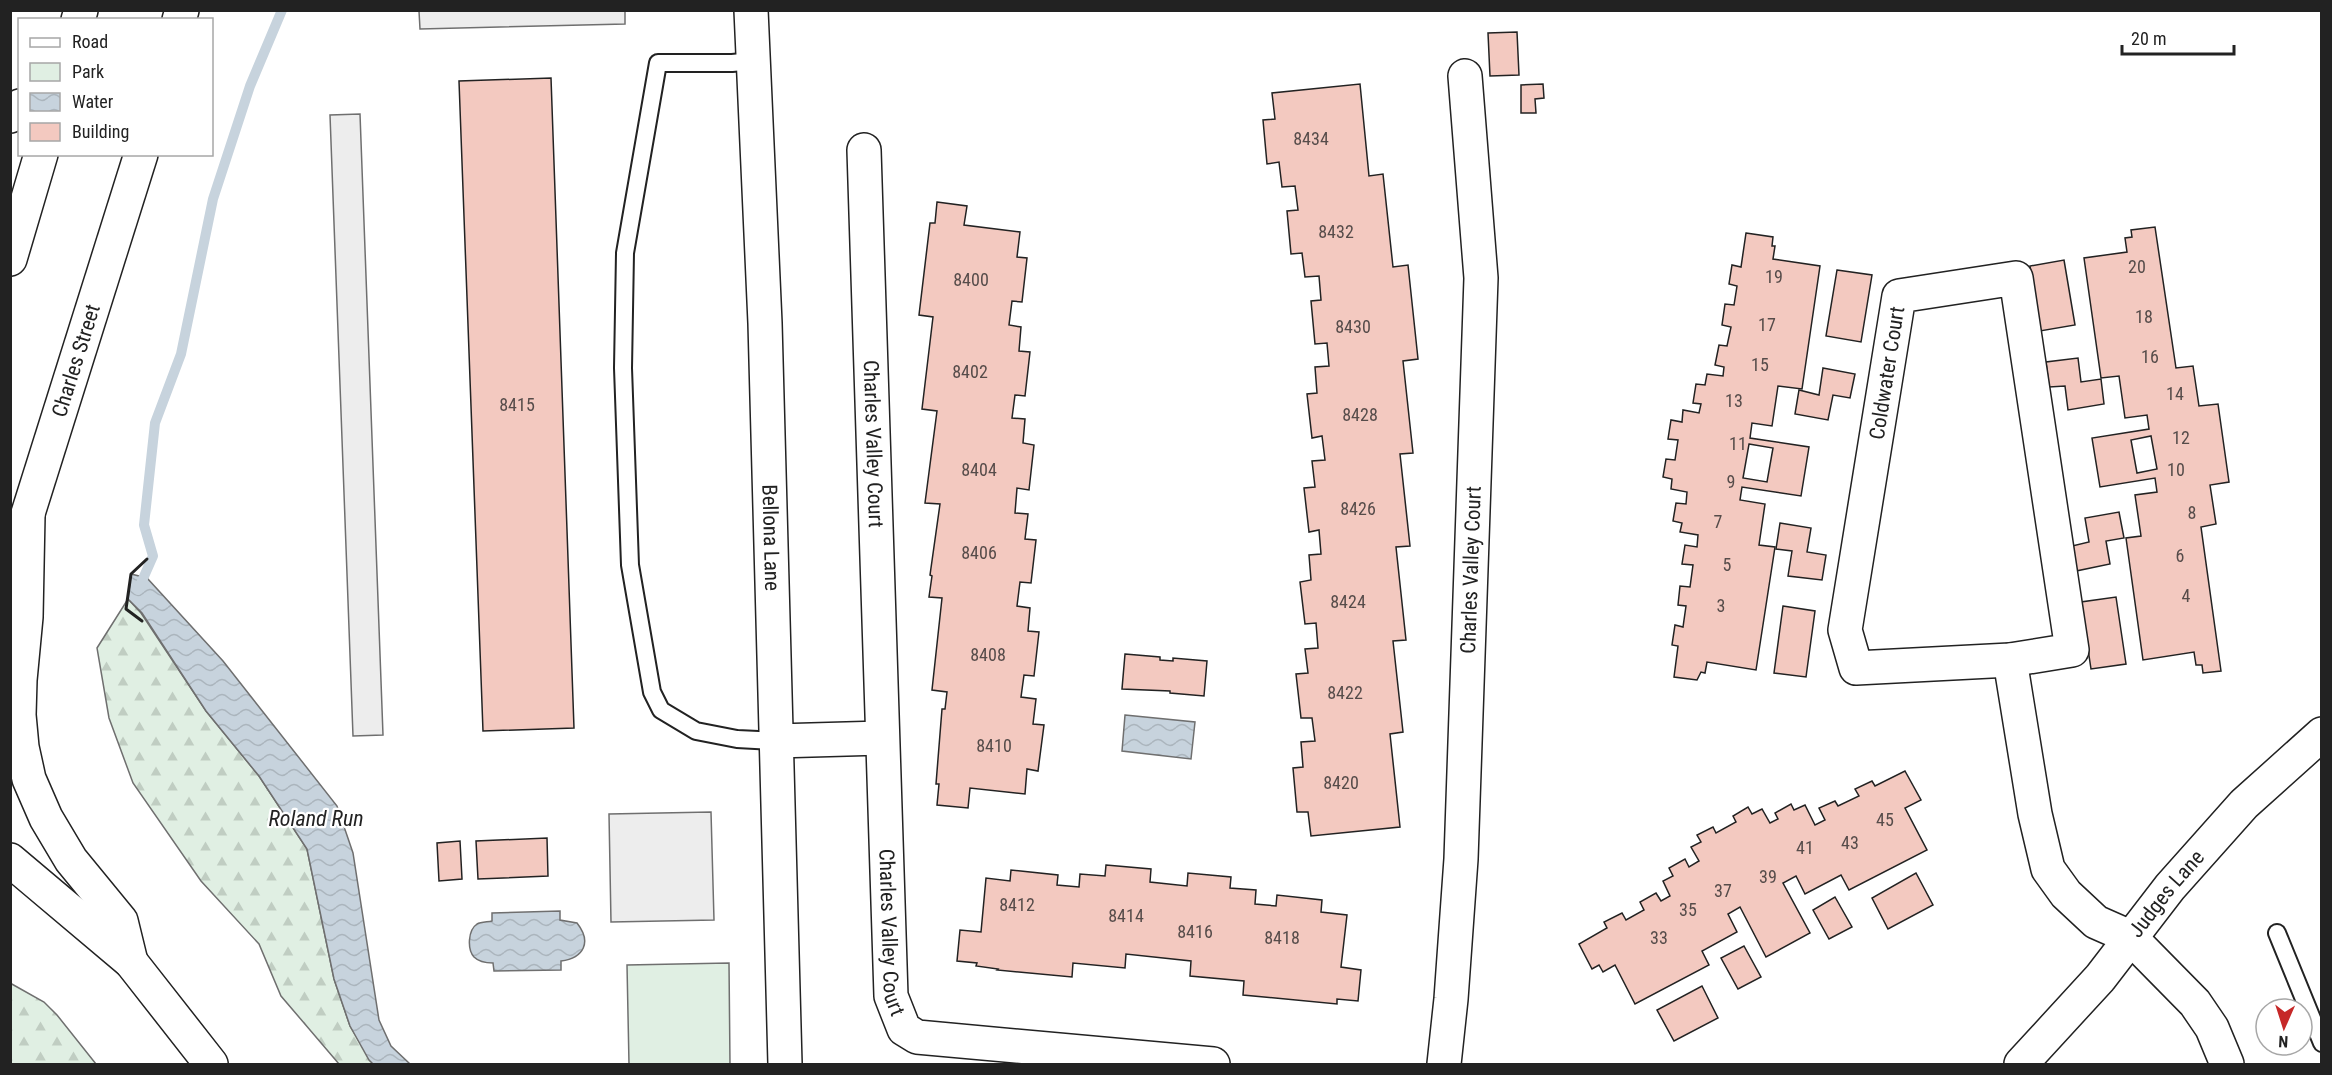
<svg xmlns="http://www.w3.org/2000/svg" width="2332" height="1075" font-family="'Roboto Condensed',sans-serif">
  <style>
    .forest { fill: url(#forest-firs); stroke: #6f6f6f; stroke-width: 1.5 }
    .park { fill: #e0efe3; stroke: #6f6f6f; stroke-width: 1.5 }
    .parking { fill: #ededed; stroke: #6f6f6f; stroke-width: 1.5 }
    .water { fill: url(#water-waves); stroke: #6f6f6f; stroke-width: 1.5 }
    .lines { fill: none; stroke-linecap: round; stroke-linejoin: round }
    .stream { stroke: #c7d3dd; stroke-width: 10 }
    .building { fill: #f3c9c0; stroke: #222; stroke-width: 1.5; fill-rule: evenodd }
    .service-casing { stroke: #222; stroke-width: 20 }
    .minor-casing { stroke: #222; stroke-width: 36 }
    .primary-casing { stroke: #222; stroke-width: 36 }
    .motorway-casing { stroke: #222; stroke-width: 36 }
    .service { stroke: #fff; stroke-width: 16 }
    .minor { stroke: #fff; stroke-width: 33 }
    .primary { stroke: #fff; stroke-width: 33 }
    .motorway { stroke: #fff; stroke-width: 33 }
    .wall { stroke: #222; stroke-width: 3 }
    .labels { text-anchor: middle; stroke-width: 4.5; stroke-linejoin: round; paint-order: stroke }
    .number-label { font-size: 18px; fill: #564c4a }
    .street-label { font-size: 21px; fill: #222; stroke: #fff }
    .water-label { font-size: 22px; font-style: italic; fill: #222; stroke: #fff }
  </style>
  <defs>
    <pattern id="forest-firs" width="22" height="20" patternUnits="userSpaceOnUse" patternTransform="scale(1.5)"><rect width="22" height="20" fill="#e0efe3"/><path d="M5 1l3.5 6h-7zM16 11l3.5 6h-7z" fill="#c0cdc2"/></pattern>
    <pattern id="water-waves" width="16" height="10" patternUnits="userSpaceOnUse" patternTransform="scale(1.5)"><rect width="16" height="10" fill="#c7d3dd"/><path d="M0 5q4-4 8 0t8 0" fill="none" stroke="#abb5bd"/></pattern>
  </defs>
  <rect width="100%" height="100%" fill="#fff"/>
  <!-- forest -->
  <g class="forest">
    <path d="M128,599L141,613L206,711L259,776L307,849L334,979L350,1026L373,1064H339L281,996L259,944L201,881L133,783L109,718L97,648Z"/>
    <path d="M10,983L44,1002L57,1015L96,1064H11Z"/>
  </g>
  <!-- park -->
  <path class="park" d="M729,963L730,1064H629L627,965Z"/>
  <!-- parking -->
  <g class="parking">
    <path d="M419,11H625V24L420,29Z"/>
    <path d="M360,114L383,735L353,736L330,115Z"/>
    <path d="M711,812L714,920L611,922L609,814Z"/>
  </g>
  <!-- water -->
  <g class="water">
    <path d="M131,574L147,578L223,661L337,806L353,853L379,1020L391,1046L410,1064H373L369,1060L350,1026L334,979L307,849L259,776L206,711L142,613L128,599Z"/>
    <path d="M1125,715L1195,722L1191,759L1122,751Z"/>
    <path d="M560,911V920L577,923C592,942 584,958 561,961V970L494,971L493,963C486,963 479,962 474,957C467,949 468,930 477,924C481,922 488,922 492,921V913Z"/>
  </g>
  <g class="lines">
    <!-- stream -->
    <path class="stream" d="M138,590L153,556L144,525L155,423L181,354L213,199L250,86L282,10"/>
  </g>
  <!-- building -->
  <g class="building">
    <path d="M1517,32L1519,75L1490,76L1488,33Z"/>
    <path d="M551,78L574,728L483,731L459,81Z"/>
    <path d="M1360,84L1369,176L1383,174L1393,267L1408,265L1418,359L1403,361L1413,453L1400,454L1410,546L1396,547L1406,640L1393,641L1403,732L1390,734L1400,827L1311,836L1308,812H1297L1293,768L1303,767L1301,742L1315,741L1312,718H1301L1296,674L1308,673L1305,649L1318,648L1316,623L1305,624L1300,582L1311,580L1309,555L1321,554L1319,530L1309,532L1304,488L1315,487L1312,461L1325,460L1322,436L1312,438L1307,394L1317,393L1315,367L1329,366L1327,343L1315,344L1311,301L1321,300L1319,276L1305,277L1302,253L1291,254L1287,211L1298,210L1295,186L1282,187L1279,162L1267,164L1263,120L1275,119L1272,93Z"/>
    <path d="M1543,84L1544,98L1535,99L1536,113H1521V85Z"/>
    <path d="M937,202L967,206L964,225L1020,232L1017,257L1027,258L1022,302L1012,301L1009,325L1021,327L1019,351L1030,352L1025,396L1015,395L1012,418L1025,419L1023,443L1034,445L1029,490L1017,488L1015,513L1028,514L1025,539L1036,540L1031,583L1020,582L1017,606L1030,608L1028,631L1039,632L1034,676L1024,675L1021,697L1036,699L1033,724L1044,725L1038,771L1027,769L1025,794L970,788L968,808L937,805L939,784H936L942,709H945L947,692L932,690L942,598L929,597L932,576L930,575L940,504L925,503L937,411L922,409L933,317L919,315L930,223H935Z"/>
    <path d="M2155,227L2176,368L2193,366L2199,406L2218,404L2229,482L2210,485L2216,524L2201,527L2221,671L2203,673L2202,665H2196L2194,652L2143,660L2126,538L2141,536L2135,495L2157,492L2155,478L2100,487L2092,438L2149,429L2147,415L2125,418L2119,376L2101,378L2084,258L2127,252L2125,238L2132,237L2131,230ZM2151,436L2157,469L2137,473L2131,440Z"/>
    <path d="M1746,233L1773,237L1772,246H1775L1773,259L1820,266L1802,389L1778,386L1772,426L1752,423L1750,438L1809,447L1801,496L1742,487L1740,500L1765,504L1759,545L1775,547L1756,670L1707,662L1705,673L1701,672L1697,680L1674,677L1678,646L1672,645L1675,625L1683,627L1686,606L1678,605L1680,586L1690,587L1693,565L1682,564L1685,545L1697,547L1698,535L1680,532L1682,523L1673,521L1676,503L1686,504L1687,492L1671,489L1672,479L1663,477L1666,459L1675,460L1678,440L1668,439L1671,420L1682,422L1683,410L1699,413L1701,404L1693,403L1696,384L1705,385L1707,374L1723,376L1724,367L1715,365L1719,345L1727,346L1731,327L1722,325L1725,304L1734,305L1737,286L1729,284L1732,265L1741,267ZM1749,444L1773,448L1767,482L1743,478Z"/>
    <path d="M2064,260L2075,325L2040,331L2030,266Z"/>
    <path d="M1837,270L1872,275L1861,342L1826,336Z"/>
    <path d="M2078,358L2081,382L2101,379L2104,404L2068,410L2065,386L2049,387L2046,362Z"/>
    <path d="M1823,368L1855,374L1850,398L1833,395L1828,420L1795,414L1799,390L1819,395Z"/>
    <path d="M2119,512L2124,538L2106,541L2110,564L2076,571L2072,546L2089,542L2085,518Z"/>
    <path d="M1780,523L1811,528L1807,552L1826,555L1822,580L1788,576L1792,551L1776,549Z"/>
    <path d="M2116,597L2126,664L2091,669L2081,602Z"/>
    <path d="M1783,606L1815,611L1806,677L1774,673Z"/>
    <path d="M1125,654L1160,657V660L1173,661V658L1207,661L1204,696L1170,693V691L1122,689Z"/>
    <path d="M1905,771L1921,800L1905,808L1927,850L1849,890L1841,875L1805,894L1796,876L1783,883L1810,933L1766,957L1740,907L1728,914L1737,932L1702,951L1709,965L1635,1004L1615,965L1603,972L1599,965L1592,969L1579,944L1607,928L1604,922L1622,913L1626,920L1644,910L1640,902L1656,893L1661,901L1670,896L1663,881L1673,876L1669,868L1685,859L1689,867L1699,861L1691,847L1701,842L1697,835L1713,827L1716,833L1736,822L1733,816L1748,807L1752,814L1762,809L1770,823L1778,819L1775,813L1791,804L1794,810L1805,805L1815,825L1825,820L1819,808L1835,801L1838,806L1859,796L1855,789L1872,781L1875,786Z"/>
    <path d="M547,838L548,876L478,879L476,841Z"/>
    <path d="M460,841L462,879L439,881L437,843Z"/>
    <path d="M1106,865L1151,869L1150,882L1187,886L1188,873L1231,877L1230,888L1256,890L1255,904L1276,906L1277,895L1322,900L1321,912L1347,915L1341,967L1361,970L1358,1001L1337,999V1004L1243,995L1244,981L1190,976L1191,961L1126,954L1125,968L1073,963L1072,977L997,970L998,969L976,966L977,963L957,961L960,930L981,932L986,878L1010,881L1011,870L1058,875L1057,885L1079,887L1080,874L1105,876Z"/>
    <path d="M1916,873L1933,905L1888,929L1872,898Z"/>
    <path d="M1835,897L1852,927L1829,939L1813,910Z"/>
    <path d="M1744,946L1761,977L1738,989L1721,958Z"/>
    <path d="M1702,986L1718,1018L1674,1041L1657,1010Z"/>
  </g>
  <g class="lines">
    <defs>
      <g id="service">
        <path d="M753,61L732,63H658L625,253L623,368L630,565L652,692L661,710L696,731L737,739L776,741"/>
        <path d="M2277,933L2322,1043"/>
      </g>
      <g id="minor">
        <path id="s1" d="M751,10L765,323L785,1064"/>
        <path id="s2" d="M864,150L891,996L904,1029L917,1037L1213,1064"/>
        <path d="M2016,278L2072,650L2010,660L1856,668L1845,630L1899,296Z"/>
        <path d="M2010,660L2035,814L2048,869L2066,894L2096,922L2130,937L2195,1003L2212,1028L2227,1064"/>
        <path d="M776,741L882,738"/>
        <path id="s3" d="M1444,1064L1451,999L1461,859L1481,278L1465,76"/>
        <path id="s4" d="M2021,1064L2100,978L2170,887L2244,804L2322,734"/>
      </g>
      <g id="primary">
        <path d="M78,20L81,10"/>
        <path d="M179,20L182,10"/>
        <path d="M10,259L41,154"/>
        <path id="s5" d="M19,542L141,154"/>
      </g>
      <g id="motorway">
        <path d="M10,116L20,106"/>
        <path d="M28,515L26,617L20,680L19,715L22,747L29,779L46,818L71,860L121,921L131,962"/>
        <path d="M10,860L131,962L211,1064"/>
      </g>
    </defs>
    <!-- service casing -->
    <use href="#service" class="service-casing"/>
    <!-- minor casing -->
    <use href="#minor" class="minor-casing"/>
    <!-- primary casing -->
    <use href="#primary" class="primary-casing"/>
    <!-- motorway casing -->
    <use href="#motorway" class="motorway-casing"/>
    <!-- service -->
    <use href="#service" class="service"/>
    <!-- minor -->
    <use href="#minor" class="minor"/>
    <!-- primary -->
    <use href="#primary" class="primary"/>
    <!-- motorway -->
    <use href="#motorway" class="motorway"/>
    <!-- wall -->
    <path class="wall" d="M142,621L126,609L131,574L147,559"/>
  </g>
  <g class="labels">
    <!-- number labels -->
    <g class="number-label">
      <text x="1311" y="145">8434</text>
      <text x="1336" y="238">8432</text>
      <text x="2137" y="273">20</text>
      <text x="1774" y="283">19</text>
      <text x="971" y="286">8400</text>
      <text x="2144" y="323">18</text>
      <text x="1767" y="331">17</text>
      <text x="1353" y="333">8430</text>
      <text x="2150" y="363">16</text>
      <text x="1760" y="371">15</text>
      <text x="970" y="378">8402</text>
      <text x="2175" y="400">14</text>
      <text x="1734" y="407">13</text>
      <text x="517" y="411">8415</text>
      <text x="1360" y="421">8428</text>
      <text x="2181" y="444">12</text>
      <text x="1738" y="450">11</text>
      <text x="979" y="476">8404</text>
      <text x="2176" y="476">10</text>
      <text x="1731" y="488">9</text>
      <text x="1358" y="515">8426</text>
      <text x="2192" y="519">8</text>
      <text x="1718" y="528">7</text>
      <text x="979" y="559">8406</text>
      <text x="2180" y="562">6</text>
      <text x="1727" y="571">5</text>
      <text x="2186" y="602">4</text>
      <text x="1348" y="608">8424</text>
      <text x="1721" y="612">3</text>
      <text x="988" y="661">8408</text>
      <text x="1345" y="699">8422</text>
      <text x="994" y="752">8410</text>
      <text x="1341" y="789">8420</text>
      <text x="1885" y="826">45</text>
      <text x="1850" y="849">43</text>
      <text x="1805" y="854">41</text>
      <text x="1768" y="883">39</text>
      <text x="1723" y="897">37</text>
      <text x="1017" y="911">8412</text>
      <text x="1688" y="916">35</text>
      <text x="1126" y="922">8414</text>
      <text x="1195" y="938">8416</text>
      <text x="1282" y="944">8418</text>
      <text x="1659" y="944">33</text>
    </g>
    <!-- street labels -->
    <g class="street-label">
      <text dy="7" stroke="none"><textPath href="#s5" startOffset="190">Charles Street</textPath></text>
      <text transform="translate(1887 373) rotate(-81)" y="7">Coldwater Court</text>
      <text dy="7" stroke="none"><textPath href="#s2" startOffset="294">Charles Valley Court</textPath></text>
      <text dy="7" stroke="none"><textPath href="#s1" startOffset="528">Bellona Lane</textPath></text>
      <text dy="7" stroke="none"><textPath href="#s3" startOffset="495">Charles Valley Court</textPath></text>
      <text dy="7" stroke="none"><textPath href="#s4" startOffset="224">Judges Lane</textPath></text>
      <text dy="7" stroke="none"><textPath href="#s2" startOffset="783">Charles Valley Court</textPath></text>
    </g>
    <!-- water labels -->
    <g class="water-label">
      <text x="316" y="826">Roland Run</text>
    </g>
  </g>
  <!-- border -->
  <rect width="2332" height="1075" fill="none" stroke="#222222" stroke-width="24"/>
  <!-- legend -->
  <rect x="18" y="18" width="195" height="138" fill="#ffffff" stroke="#a7a7a7" stroke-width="1.5"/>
  <rect x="30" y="38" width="30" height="9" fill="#ffffff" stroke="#a7a7a7" stroke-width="1.5"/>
  <text x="72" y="48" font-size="18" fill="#222222">Road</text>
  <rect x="30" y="63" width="30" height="18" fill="#e0efe3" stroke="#a7a7a7" stroke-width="1.5"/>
  <text x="72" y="78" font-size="18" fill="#222222">Park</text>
  <rect x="30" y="93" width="30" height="18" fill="url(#water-waves)" stroke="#a7a7a7" stroke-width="1.5"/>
  <text x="72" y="108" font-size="18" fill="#222222">Water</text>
  <rect x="30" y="123" width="30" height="18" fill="#f3c9c0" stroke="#a7a7a7" stroke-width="1.5"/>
  <text x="72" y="138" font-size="18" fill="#222222">Building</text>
  <!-- north arrow -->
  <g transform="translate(2284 1027) rotate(183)"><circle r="28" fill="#ffffff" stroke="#a7a7a7" stroke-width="1.5"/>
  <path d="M0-4.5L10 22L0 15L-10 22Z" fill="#c62828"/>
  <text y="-9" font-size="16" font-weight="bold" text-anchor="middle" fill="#222222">N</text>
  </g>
  <!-- scale -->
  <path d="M2122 45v9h112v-9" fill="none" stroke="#222222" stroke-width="3"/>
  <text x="2131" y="45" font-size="18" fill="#222222" stroke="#ffffff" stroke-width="4.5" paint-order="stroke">20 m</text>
</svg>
